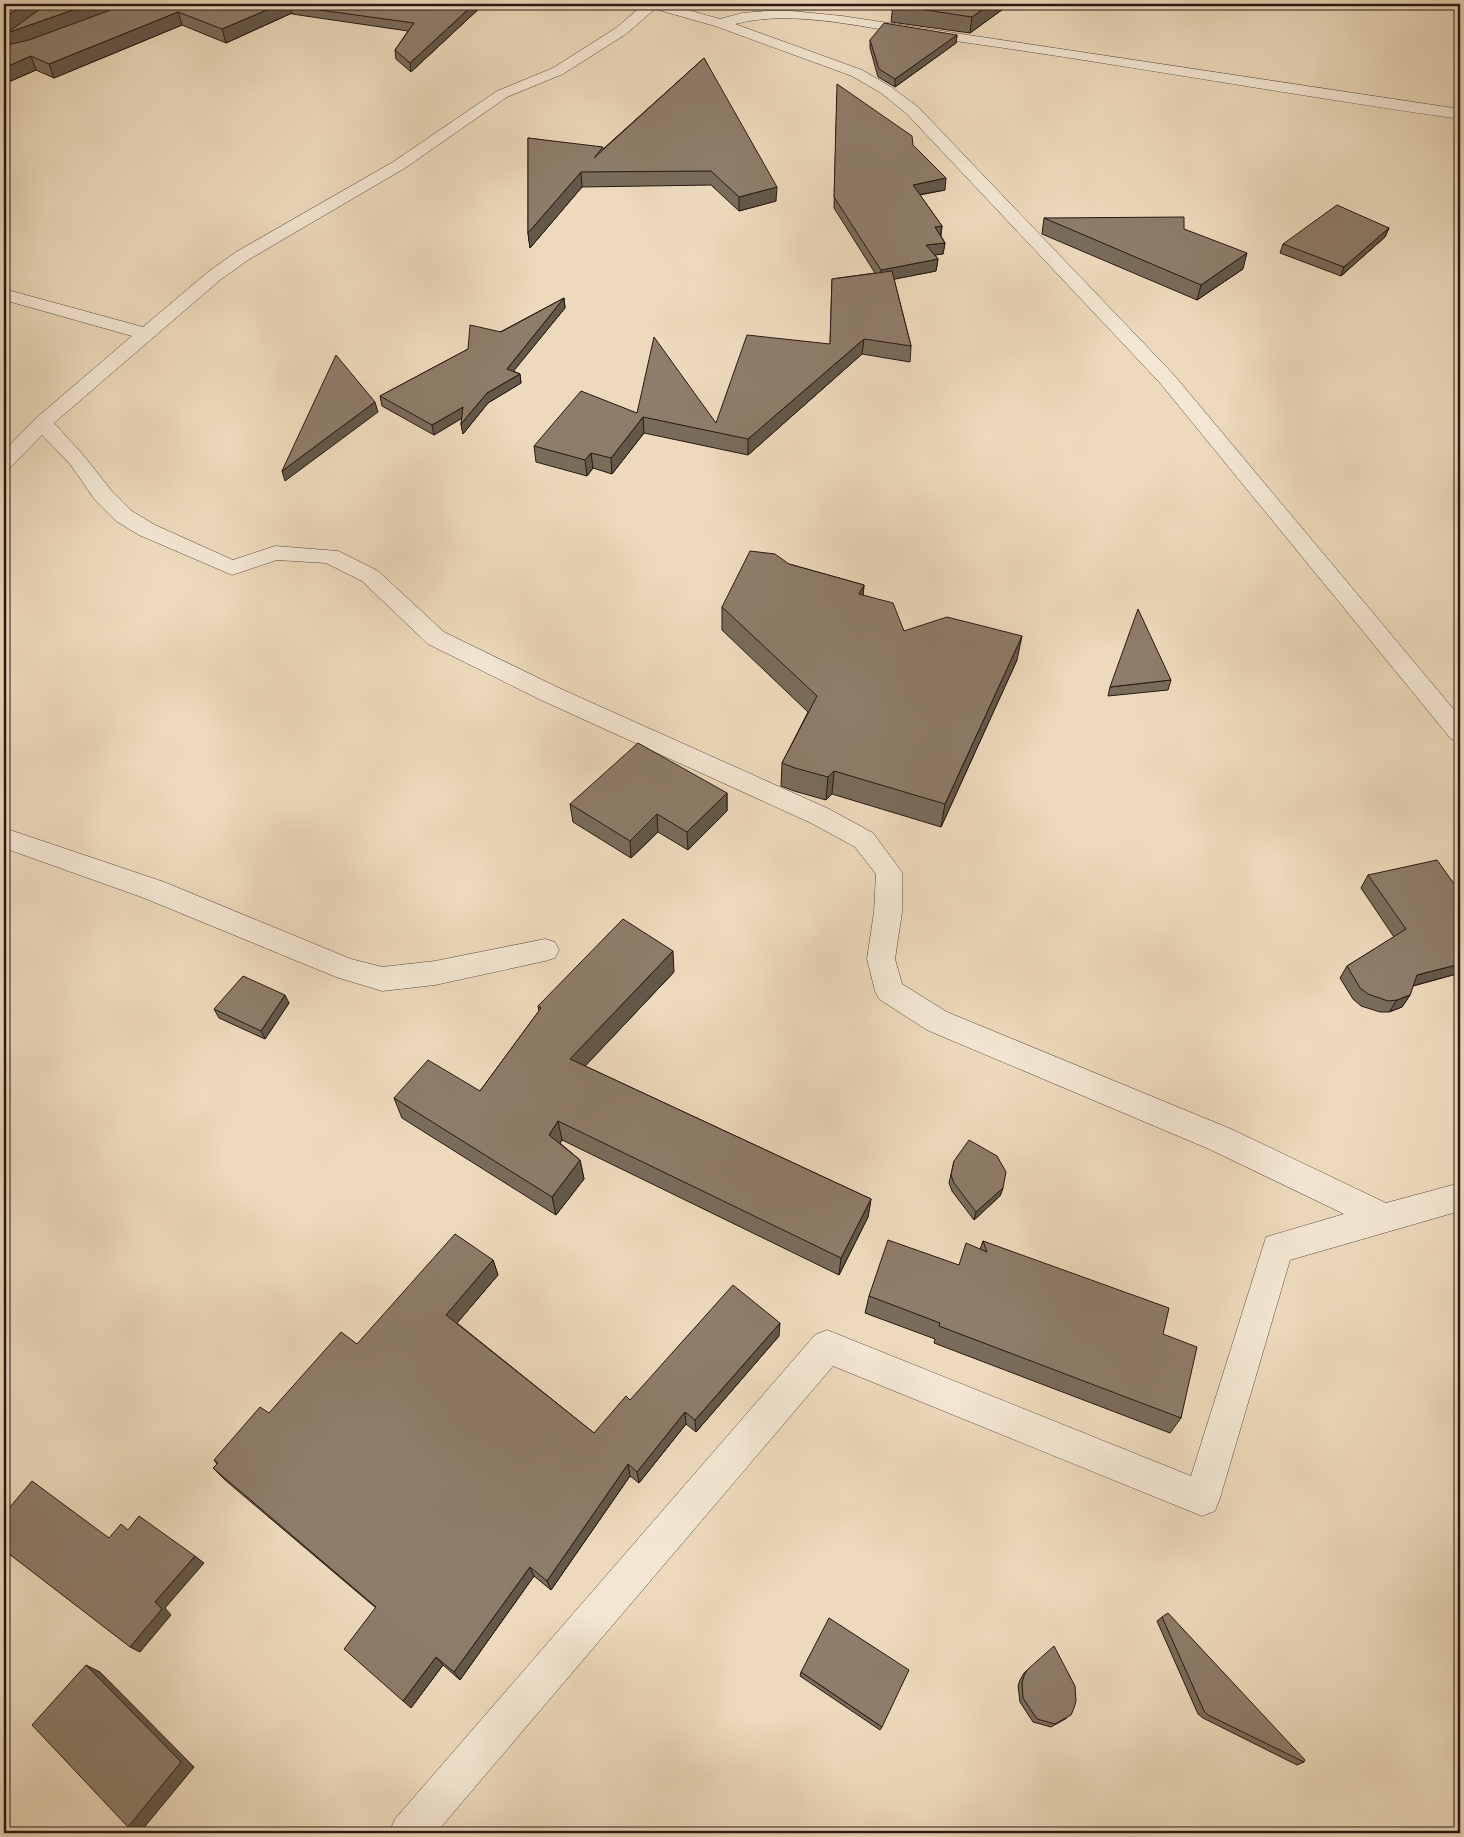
<svg xmlns="http://www.w3.org/2000/svg" width="1464" height="1837" font-family="'IM FELL French Canon',serif">
  <style>
    .lines { fill: none; stroke-linecap: round; stroke-linejoin: round }
    .minor-casing { stroke: #58493c; stroke-width: 1 }
    .minor { fill: #f3e7d3; fill-rule: evenodd }
    .wall { fill: #796c5b; stroke: #261912 }
    .shaded-wall { fill: #63584a; stroke: #261912 }
    .building { fill: #8d7d6a; stroke: #261912 }
  </style>
  <rect width="100%" height="100%" fill="#eddabc"/>
  <filter id="stains"><feTurbulence type="fractalNoise" baseFrequency=".004" numOctaves="4"/><feColorMatrix values="0 0 0 0 .2 0 0 0 0 .09 0 0 0 0 .02 0 0 0 .5 -.17"/></filter>
  <radialGradient id="worn" r=".72"><stop offset=".6" stop-color="#630" stop-opacity="0"/><stop offset="1" stop-color="#630" stop-opacity=".3"/></radialGradient>
  <g class="lines">
    <defs>
      <g id="minor">
        <path d="M51,4H67L9,47L4,48V37Z"/>
        <path d="M644,4H667L720,19L742,13L766,11H791L842,16L1460,109V119C1284,94 1110,62 934,38C872,30 796,8 735,24L862,70L891,87L918,107L1174,375L1460,717V742L1451,739L1160,383L906,113L881,93L852,76L715,26L655,9L626,34L563,74L507,97L405,168L248,260L220,280L54,423L84,456L111,490L132,511L155,525L233,560L275,546L338,551L378,571L444,632L559,688L829,809L873,833L902,872V912L895,959L902,984L947,1012L1231,1129L1386,1203L1460,1183V1211L1290,1260L1220,1498L1215,1511L1202,1516L833,1366L436,1833H389L395,1819L815,1335L827,1330L1191,1476L1266,1237L1344,1214L1209,1149L927,1030L879,999L875,991L867,959L874,912L876,874L855,847L811,823L541,700L428,644L362,581L326,563L277,560L232,575L139,535L116,521L95,500L70,464L42,435L11,467L4,469V451L35,419L132,336L4,300V289L143,327L208,272L236,252L393,162L497,91L553,68L616,28Z"/>
        <path d="M4,828L164,882L351,959L382,967L435,961L545,939L555,942L559,950L555,958L545,961L435,985L382,991L336,977L144,898L4,848Z"/>
      </g>
    </defs>
    <!-- minor casing -->
    <use href="#minor" class="minor-casing"/>
    <!-- minor -->
    <use href="#minor" class="minor"/>
  </g>
  <!-- wall -->
  <g class="wall">
    <path d="M4,4H484L411,72L396,59L395,50L408,31L292,14V13L226,43L182,25L54,78L36,70L4,84V46L11,44L7,33L28,18Z"/>
    <path d="M1010,4L970,33L891,22L893,5Z"/>
    <path d="M957,35L956,43L895,87L878,77L870,48V40Z"/>
    <path d="M704,58L776,201L739,211L711,185L582,187L530,248L528,233V138L603,149Z"/>
    <path d="M837,95L913,145L945,190L920,195L942,226L941,236L945,243L943,254L935,255L938,259L936,271L894,279L911,346L910,362L862,354L748,455L644,433L612,474L593,468L587,476L536,462L534,446L637,413L716,423L830,344L832,279L875,273L834,208Z"/>
    <path d="M1044,218L1184,229L1243,269L1197,300L1042,234Z"/>
    <path d="M1389,228L1385,237L1341,276L1280,253L1283,244Z"/>
    <path d="M564,298L565,308L513,371L520,374L521,383L488,403L463,434L461,424L462,418L434,435L382,406L380,396Z"/>
    <path d="M789,564L864,585L863,596L904,631L1017,660L941,827L832,794L826,800L794,791L781,786L782,763L808,712L722,630V607Z"/>
    <path d="M1171,680L1168,690L1108,696L1110,687Z"/>
    <path d="M727,793V811L688,850L658,832L631,858L573,822L570,804Z"/>
    <path d="M1368,875L1460,892V973L1413,986L1410,995L1402,1007L1389,1012H1380L1361,1006L1353,999L1340,978L1347,966L1394,937L1361,888Z"/>
    <path d="M674,972L585,1066L871,1199L868,1217L839,1275L562,1140L560,1143L580,1160L584,1179L556,1215L402,1118L394,1098L480,1091L539,1011L538,1006Z"/>
    <path d="M289,1003L265,1039L219,1018L214,1009Z"/>
    <path d="M1460,1115V1129L1455,1121Z"/>
    <path d="M954,1161L1003,1188L1000,1196L974,1220L952,1191L949,1183Z"/>
    <path d="M983,1241L1163,1334L1181,1418L1170,1433L934,1343L935,1339L865,1313L869,1296L959,1265L980,1249Z"/>
    <path d="M493,1260L498,1275L457,1323L594,1433L630,1400L779,1336L696,1432L686,1424L639,1483L630,1476L551,1590L534,1576L460,1680L443,1665L411,1708L376,1608L225,1480L213,1468L217,1464L214,1460L269,1413L357,1344Z"/>
    <path d="M1162,1617L1304,1762L1297,1765L1203,1718L1198,1714L1157,1621Z"/>
    <path d="M1027,1670L1067,1718L1051,1727L1033,1722L1020,1702L1018,1686L1020,1680L1024,1673Z"/>
    <path d="M801,1672L882,1727L880,1730L800,1676Z"/>
  </g>
  <!-- shaded-wall -->
  <g class="shaded-wall">
    <path d="M25,4H49L4,35V18Z"/>
    <path d="M90,4H130L12,47L7,33Z"/>
    <path d="M281,4H308L290,6L292,13L226,43L222,29Z"/>
    <path d="M474,4H484L411,72L410,63Z"/>
    <path d="M990,4H1010L970,33L972,17Z"/>
    <path d="M178,12L182,25L54,78L49,64Z"/>
    <path d="M957,35L956,43L895,87V79Z"/>
    <path d="M31,56L36,70L4,84V68Z"/>
    <path d="M581,172L582,187L530,248L528,233Z"/>
    <path d="M946,178L945,190L911,196L913,185Z"/>
    <path d="M777,187L776,201L739,211V197Z"/>
    <path d="M942,226L940,238L935,227Z"/>
    <path d="M1389,228L1385,237L1341,276L1344,267Z"/>
    <path d="M945,243L943,254L925,256L926,245Z"/>
    <path d="M1247,253L1243,269L1197,300L1201,285Z"/>
    <path d="M938,259L936,271L880,282L881,270Z"/>
    <path d="M564,298L565,308L508,378L507,369Z"/>
    <path d="M864,339L862,354L748,455V439Z"/>
    <path d="M520,374L521,383L488,403L463,434L461,424L487,393Z"/>
    <path d="M375,402L378,412L285,481L282,471Z"/>
    <path d="M463,407L464,417L434,435L432,425Z"/>
    <path d="M643,417L644,433L612,474L611,458Z"/>
    <path d="M591,453L593,468L587,476L585,460Z"/>
    <path d="M864,585L862,608L859,594Z"/>
    <path d="M1022,636L1017,660L941,827L945,804Z"/>
    <path d="M834,771L832,794L826,800L828,777Z"/>
    <path d="M727,793V811L688,850L687,832Z"/>
    <path d="M657,814L658,832L631,858L630,841Z"/>
    <path d="M673,951L674,972L573,1079L570,1059Z"/>
    <path d="M1460,964V973L1409,987L1417,975Z"/>
    <path d="M285,995L289,1003L265,1039L261,1031Z"/>
    <path d="M1410,995L1402,1007L1389,1012L1397,1000Z"/>
    <path d="M558,1121L562,1140L553,1154L549,1135Z"/>
    <path d="M580,1160L584,1179L556,1215L552,1197Z"/>
    <path d="M1003,1188L1000,1196L974,1220L976,1212Z"/>
    <path d="M871,1199L868,1217L839,1275L841,1258Z"/>
    <path d="M493,1260L498,1275L452,1329L446,1315Z"/>
    <path d="M780,1323L779,1336L696,1432L695,1420Z"/>
    <path d="M685,1412L686,1424L639,1483L637,1472Z"/>
    <path d="M628,1464L630,1476L551,1590L547,1581Z"/>
    <path d="M195,1556L204,1563L165,1608L171,1615L140,1652L130,1647L155,1602Z"/>
    <path d="M530,1567L534,1576L460,1680L454,1672Z"/>
    <path d="M436,1657L443,1665L411,1708L403,1701Z"/>
    <path d="M86,1665L100,1672L194,1767L142,1830L128,1827Z"/>
  </g>
  <!-- building -->
  <g class="building">
    <path d="M4,4H25L4,18Z"/>
    <path d="M47,4H90L7,33Z"/>
    <path d="M127,4H281L222,29L178,12L49,64L31,56L4,68V46L29,40Z"/>
    <path d="M295,4H474L410,63L395,50L414,23L290,6Z"/>
    <path d="M894,4H990L972,17L893,5Z"/>
    <path d="M884,23L957,35L895,79L879,69L870,40Z"/>
    <path d="M704,58L777,187L739,197L711,171L581,172L528,233V138L603,147L594,158Z"/>
    <path d="M837,84L912,136L913,145L946,178L913,185L942,226L935,227L945,243L926,245L938,259L881,270L834,197Z"/>
    <path d="M1337,205L1389,228L1344,267L1283,244Z"/>
    <path d="M1184,217V229L1247,253L1201,285L1044,218Z"/>
    <path d="M892,271L911,346L864,339L748,439L643,417L611,458L591,453L585,460L534,446L581,391L637,413L654,337L716,423L747,335L830,344L832,279Z"/>
    <path d="M564,298L507,369L520,374L487,393L461,424L463,407L432,425L380,396L468,349L470,325L501,332Z"/>
    <path d="M336,355L375,402L282,471Z"/>
    <path d="M750,551L775,554L789,564L864,585L859,594L893,603L904,631L947,617L1022,636L945,804L834,771L828,777L795,768L782,763L817,696L722,607Z"/>
    <path d="M1138,609L1171,680L1110,687Z"/>
    <path d="M638,743L727,793L687,832L657,814L630,841L570,804Z"/>
    <path d="M1437,860L1460,892V964L1417,975L1410,995L1397,1000L1388,1001L1368,994L1360,988L1347,966L1406,929L1368,875Z"/>
    <path d="M623,919L673,951L570,1059L871,1199L841,1258L558,1121L549,1135L580,1160L552,1197L394,1098L428,1060L480,1091L541,1008L538,1006Z"/>
    <path d="M243,976L285,995L261,1031L214,1009Z"/>
    <path d="M969,1140L997,1156L1006,1172L1003,1188L976,1212L954,1183L951,1175L954,1161Z"/>
    <path d="M455,1234L493,1260L446,1315L594,1433L626,1396L630,1400L733,1285L780,1323L695,1420L685,1412L637,1472L628,1464L547,1581L530,1567L454,1672L436,1657L403,1701L344,1649L376,1607L213,1468L218,1463L214,1460L260,1407L269,1413L341,1332L357,1344Z"/>
    <path d="M888,1240L959,1265L966,1243L987,1252L983,1241L1169,1308L1163,1334L1197,1347L1181,1418L939,1326L940,1323L869,1296Z"/>
    <path d="M32,1481L109,1538L121,1524L128,1530L139,1516L195,1556L155,1602L162,1609L130,1647L4,1550V1514Z"/>
    <path d="M1168,1613L1305,1760L1304,1762L1208,1715L1204,1711L1162,1617Z"/>
    <path d="M829,1618L909,1670L882,1727L801,1672Z"/>
    <path d="M1054,1646L1075,1686L1076,1701L1074,1708L1071,1715L1055,1724L1037,1719L1023,1698L1022,1683L1024,1676L1027,1670Z"/>
    <path d="M86,1665L181,1762L128,1827L32,1725Z"/>
  </g>
  <!-- margin -->
  <rect width="1464" height="1837" fill="none" stroke="#eddabc" stroke-width="20"/>
  <rect x="5" y="5" width="1454" height="1827" fill="none" stroke="#261912" stroke-width="2.5"/>
  <rect x="10" y="10" width="1444" height="1817" fill="none" stroke="#261912"/>
  <rect width="100%" height="100%" filter="url(#stains)"/>
  <rect width="100%" height="100%" fill="url(#worn)"/>
</svg>
